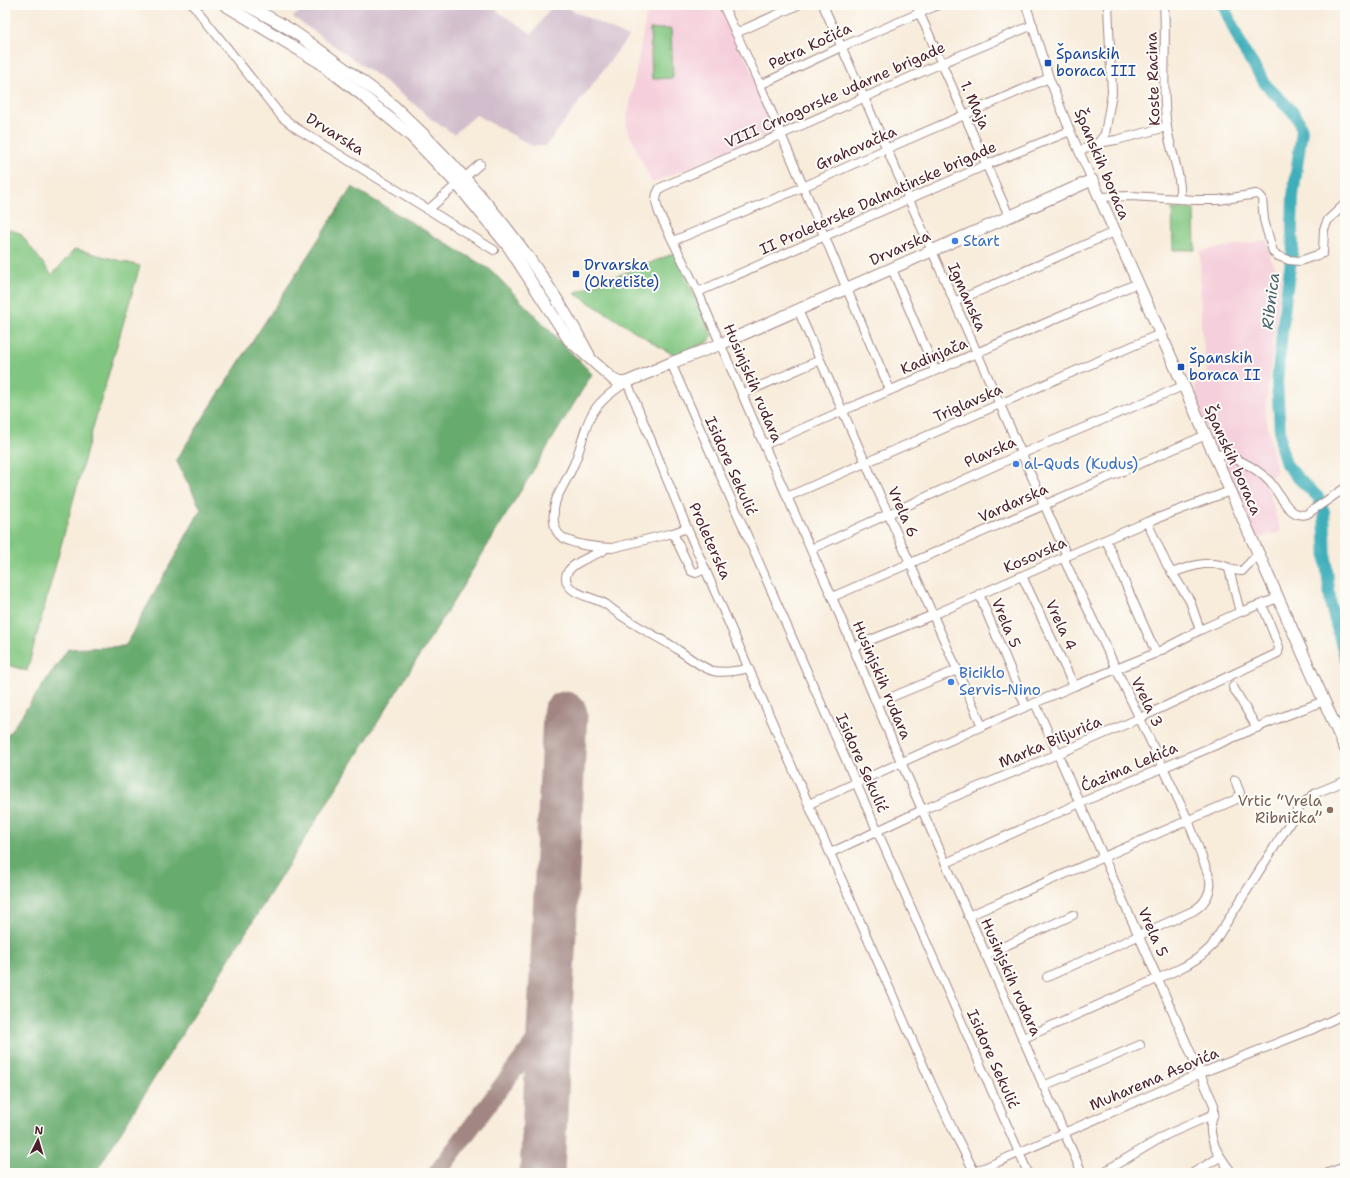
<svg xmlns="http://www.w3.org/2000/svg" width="1350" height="1178" font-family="'Shantell Sans',sans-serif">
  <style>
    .built { fill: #f5cfdb }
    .industrial { fill: #d1bdcc }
    .green { fill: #81c680; stroke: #667256 }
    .forest { fill: #68ab6e; stroke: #59654c }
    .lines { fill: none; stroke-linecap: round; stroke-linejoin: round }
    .river { stroke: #3eaeba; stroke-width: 12 }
    .taxiway { stroke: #a18683; stroke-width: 18 }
    .runway { stroke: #a18683; stroke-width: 45 }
    .street-casing { stroke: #a18683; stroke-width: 10 }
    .secondary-casing { stroke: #a18683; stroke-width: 13 }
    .street { stroke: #fff; stroke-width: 8 }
    .secondary { stroke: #fff; stroke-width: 11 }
    .transit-dot { fill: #1a4fb4; stroke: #fdfcf7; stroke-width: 1.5 }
    .shop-dot { fill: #3f7fe0; stroke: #fdfcf7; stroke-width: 1.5 }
    .education-dot { fill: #8d6e63; stroke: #fdfcf7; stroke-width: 1.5 }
    .labels { text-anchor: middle; stroke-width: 4; stroke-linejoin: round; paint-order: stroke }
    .street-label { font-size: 15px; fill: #4a1f2b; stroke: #fdfcf7 }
    .transit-label { font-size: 15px; fill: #164399; stroke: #fdfcf7; text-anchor: start }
    .shop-label { font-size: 15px; fill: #366cbe; stroke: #fdfcf7; text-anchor: start }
    .education-label { font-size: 15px; fill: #785e54; stroke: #fdfcf7; text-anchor: end }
    .water-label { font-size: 16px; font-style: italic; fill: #455f6b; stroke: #fdfcf7 }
  </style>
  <rect width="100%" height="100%" fill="#fdfcf7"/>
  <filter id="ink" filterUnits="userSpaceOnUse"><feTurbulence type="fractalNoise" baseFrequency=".025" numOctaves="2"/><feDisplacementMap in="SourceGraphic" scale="8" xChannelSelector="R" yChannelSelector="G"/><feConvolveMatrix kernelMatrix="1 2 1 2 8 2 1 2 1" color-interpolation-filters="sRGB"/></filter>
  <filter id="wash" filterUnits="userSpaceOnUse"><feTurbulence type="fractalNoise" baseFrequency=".012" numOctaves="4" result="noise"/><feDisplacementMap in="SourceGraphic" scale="16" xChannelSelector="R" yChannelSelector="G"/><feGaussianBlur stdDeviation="0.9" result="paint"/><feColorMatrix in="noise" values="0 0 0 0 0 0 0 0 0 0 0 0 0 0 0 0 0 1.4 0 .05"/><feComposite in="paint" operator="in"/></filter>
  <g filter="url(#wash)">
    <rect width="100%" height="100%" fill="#f8ecdb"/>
    <!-- built -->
    <g class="built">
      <path d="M648,5H722L778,130L652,183L626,126Z"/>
      <path d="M1267,240L1271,260L1281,278L1265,413L1277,471L1266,483L1281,532L1255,539L1198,409L1195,385L1208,379L1201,325L1200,251Z"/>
    </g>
    <!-- industrial -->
    <path class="industrial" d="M309,5H491L500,13L532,34L553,5H561L628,37L546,146H533L476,115L454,134L431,119L420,109L379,77L293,17Z"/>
    <!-- green -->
    <g class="green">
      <path d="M650,29H671L673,78L652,79Z"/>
      <path d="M1172,209H1194L1195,250H1173Z"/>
      <path d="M5,228L20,233L52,275L75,249L140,266L92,431L27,671L5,664Z"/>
      <path d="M675,253L712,336L708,342L676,355L663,349L574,293Z"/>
    </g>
    <!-- forest -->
    <path class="forest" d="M352,187L491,270L592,374L453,602L95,1173H5V739L68,649L125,646L201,509L176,460Z"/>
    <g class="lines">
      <!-- river -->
      <path class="river" d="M1223,5L1243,49L1266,85L1292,111L1298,119L1302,130L1293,196L1292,230L1293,247L1286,295L1277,382L1281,447L1286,464L1297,477L1318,497L1324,512L1326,562L1331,606L1345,657"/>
      <!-- taxiway -->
      <g class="taxiway">
        <path d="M531,1047C539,1046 543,1049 548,1055"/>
        <path d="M437,1173L531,1047L542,1032L550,1016"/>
      </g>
      <!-- runway -->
      <path class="runway" d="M542,1173L565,714"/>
    </g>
  </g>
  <g filter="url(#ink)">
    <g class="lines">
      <defs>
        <g id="street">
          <path d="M193,5L282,117L296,128L494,250"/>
          <path d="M723,5L760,85L890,390"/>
          <path d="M823,5L1067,556"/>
          <path d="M916,5L1009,216"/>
          <path d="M1026,5L1049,78L1070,131L1092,180"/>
          <path d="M1164,5C1167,46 1161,86 1167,127C1170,151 1182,175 1180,199"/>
          <path d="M1033,25L942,63L660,188C654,197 656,203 659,213L698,292L764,445L832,597L901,762L1082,1173"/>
          <path d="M736,33L798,5"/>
          <path d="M760,85L841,47L938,5"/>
          <path d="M1098,143L1116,140L1167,127"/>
          <path d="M1079,151L1098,143L1105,134L1112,93L1108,5"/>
          <path d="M1099,197L1131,196L1195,200H1219L1256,194L1259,195L1262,198L1264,220L1273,252L1278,256L1289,260L1300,261L1323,253L1324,229L1328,220L1345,204"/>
          <path d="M428,210L480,164"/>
          <path d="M673,241L803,187L886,149L1049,78"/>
          <path d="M892,269L935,370"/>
          <path d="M698,292L986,165L1070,131"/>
          <path d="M954,302L1114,232"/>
          <path d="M798,310L982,726"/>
          <path d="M671,363L1028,1173"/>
          <path d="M742,394L820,360"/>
          <path d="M764,445L1138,283"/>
          <path d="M1213,453C1232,455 1254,466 1268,480C1279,490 1288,520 1307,514L1345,488"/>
          <path d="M787,497L1160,334"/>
          <path d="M1147,522L1167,565L1190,601L1200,630"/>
          <path d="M687,528L673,533L612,548C599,548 573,545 562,537C551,530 553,510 556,500C561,488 569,476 574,464C581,449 583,431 591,416C598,402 614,390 627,382L687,528L932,1085L953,1130L975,1173"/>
          <path d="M673,533L691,571L696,573L705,569"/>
          <path d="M1106,540L1156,653"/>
          <path d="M605,548L603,551C592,556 565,565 566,578C566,595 596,597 607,605C627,622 651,633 674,647C684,654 702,668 713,671C723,673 739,671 749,668"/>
          <path d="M811,549L1021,454L1183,386"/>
          <path d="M1229,569L1240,612"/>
          <path d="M1172,573C1188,567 1207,560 1224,566C1231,568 1234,572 1242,571L1258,554"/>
          <path d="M1022,576L1074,686"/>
          <path d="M979,594L1026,707"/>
          <path d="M832,597L1206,435"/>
          <path d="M853,647L933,615L1067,556L1147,522L1230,491"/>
          <path d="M1233,687L1257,728"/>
          <path d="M877,703L957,670"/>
          <path d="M1035,703L1214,1105C1215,1112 1212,1117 1211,1124C1209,1143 1221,1158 1232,1173"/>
          <path d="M809,804L982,726L1074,686L1156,653L1200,630L1240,612L1278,598"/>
          <path d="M830,853L922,810L1058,754L1140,718L1278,653L1279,647L1262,604"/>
          <path d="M946,863L1080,803L1277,719L1324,701"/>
          <path d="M968,916L1237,799L1240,793L1235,780"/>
          <path d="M985,955L1073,915"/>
          <path d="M1047,977L1193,911C1205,904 1212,892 1210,879L1188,820L1063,557"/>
          <path d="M1022,1039L1177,970C1190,964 1201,957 1211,947L1301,805L1316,793L1345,781"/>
          <path d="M1043,1086L1140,1045"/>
          <path d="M975,1172L1201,1073L1313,1029L1345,1014"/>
          <path d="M1102,1173L1166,1135L1214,1114"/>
          <path d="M1193,1173L1220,1157"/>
          <path d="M1328,1173L1345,1167"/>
        </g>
        <g id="secondary">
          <path d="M225,5L319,62L362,95L411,136L457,184L508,246L569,340L614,380L620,383L627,382L671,363L721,344L1092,180L1345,748"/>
          <path d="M246,5C261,13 277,21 291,30C308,41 324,54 341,66C359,79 379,93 396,108C471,177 542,265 589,355"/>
        </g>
      </defs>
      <!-- street casing -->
      <use href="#street" class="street-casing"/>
      <!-- secondary casing -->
      <use href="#secondary" class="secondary-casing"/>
      <!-- street -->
      <use href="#street" class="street"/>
      <!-- secondary -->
      <use href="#secondary" class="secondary"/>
    </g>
  </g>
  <!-- markers -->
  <g class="transit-dot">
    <rect x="1044" y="59" width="8" height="8" rx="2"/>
    <rect x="572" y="270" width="8" height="8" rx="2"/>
    <rect x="1177" y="363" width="8" height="8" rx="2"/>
  </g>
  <g class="shop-dot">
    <circle cx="955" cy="241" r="4"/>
    <circle cx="1016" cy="464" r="4"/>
    <circle cx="951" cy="682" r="4"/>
  </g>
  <circle class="education-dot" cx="1330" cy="810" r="4"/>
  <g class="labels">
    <!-- street labels -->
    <g class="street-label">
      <text transform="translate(810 46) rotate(-25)" y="5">Petra Kočića</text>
      <text transform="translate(1153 79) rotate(-92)" y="5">Koste Racina</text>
      <text transform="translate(835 95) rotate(-24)" y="5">VIII Crnogorske udarne brigade</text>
      <text transform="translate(975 105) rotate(66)" y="5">1. Maja</text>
      <text transform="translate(335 134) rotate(32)" y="5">Drvarska</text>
      <text transform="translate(856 148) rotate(-24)" y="5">Grahovačka</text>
      <text transform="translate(1102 164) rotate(67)" y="5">Španskih boraca</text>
      <text transform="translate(878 198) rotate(-24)" y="5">II Proleterske Dalmatinske brigade</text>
      <text transform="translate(900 248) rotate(-24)" y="5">Drvarska</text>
      <text transform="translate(967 297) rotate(66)" y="5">Igmanska</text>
      <text transform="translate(934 356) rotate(-23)" y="5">Kadinjača</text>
      <text transform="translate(753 383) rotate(67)" y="5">Husinjskih rudara</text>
      <text transform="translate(968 403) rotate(-24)" y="5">Triglavska</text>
      <text transform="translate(990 452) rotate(-24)" y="5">Plavska</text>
      <text transform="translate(1233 460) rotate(66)" y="5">Španskih boraca</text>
      <text transform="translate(731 466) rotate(66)" y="5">Isidore Sekulić</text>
      <text transform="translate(1013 503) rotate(-24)" y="5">Vardarska</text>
      <text transform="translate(903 512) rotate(66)" y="5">Vrela 6</text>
      <text transform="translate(710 541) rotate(66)" y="5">Proleterska</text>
      <text transform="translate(1035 555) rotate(-24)" y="5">Kosovska</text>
      <text transform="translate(1006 623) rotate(67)" y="5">Vrela 5</text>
      <text transform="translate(1061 625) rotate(65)" y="5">Vrela 4</text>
      <text transform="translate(882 680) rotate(67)" y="5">Husinjskih rudara</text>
      <text transform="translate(1147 702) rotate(64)" y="5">Vrela 3</text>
      <text transform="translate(1050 742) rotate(-23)" y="5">Marka Biljurića</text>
      <text transform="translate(862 763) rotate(66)" y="5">Isidore Sekulić</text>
      <text transform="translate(1129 767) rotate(-23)" y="5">Ćazima Lekića</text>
      <text transform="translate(1153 932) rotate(66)" y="5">Vrela 5</text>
      <text transform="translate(1011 977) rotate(66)" y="5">Husinjskih rudara</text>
      <text transform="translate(993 1059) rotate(66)" y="5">Isidore Sekulić</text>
      <text transform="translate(1154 1079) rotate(-23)" y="5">Muharema Asovića</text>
    </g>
    <!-- transit labels -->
    <g class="transit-label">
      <text x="1056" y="59">Španskih<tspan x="1056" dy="17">boraca III</tspan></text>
      <text x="584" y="270">Drvarska<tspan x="584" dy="17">(Okretište)</tspan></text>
      <text x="1189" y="363">Španskih<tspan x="1189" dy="17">boraca II</tspan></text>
    </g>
    <!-- shop labels -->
    <g class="shop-label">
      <text x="963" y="246">Start</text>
      <text x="1024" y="469">al-Quds (Kudus)</text>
      <text x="959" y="678">Biciklo<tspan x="959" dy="17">Servis-Nino</tspan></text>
    </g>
    <!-- education labels -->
    <g class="education-label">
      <text x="1322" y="806">Vrtic “Vrela<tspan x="1322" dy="17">Ribnička”</tspan></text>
    </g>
    <!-- water labels -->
    <g class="water-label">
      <text transform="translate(1270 301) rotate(-83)" y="6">Ribnica</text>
    </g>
  </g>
  <!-- margin -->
  <rect width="1350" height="1178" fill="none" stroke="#fdfcf7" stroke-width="20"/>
  <!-- north arrow -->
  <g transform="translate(38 1140) rotate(5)" stroke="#fdfcf7" stroke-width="3" paint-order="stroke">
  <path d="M0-3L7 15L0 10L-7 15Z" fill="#4a1f2b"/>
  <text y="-6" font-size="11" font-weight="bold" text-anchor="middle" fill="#4a1f2b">N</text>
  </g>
</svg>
